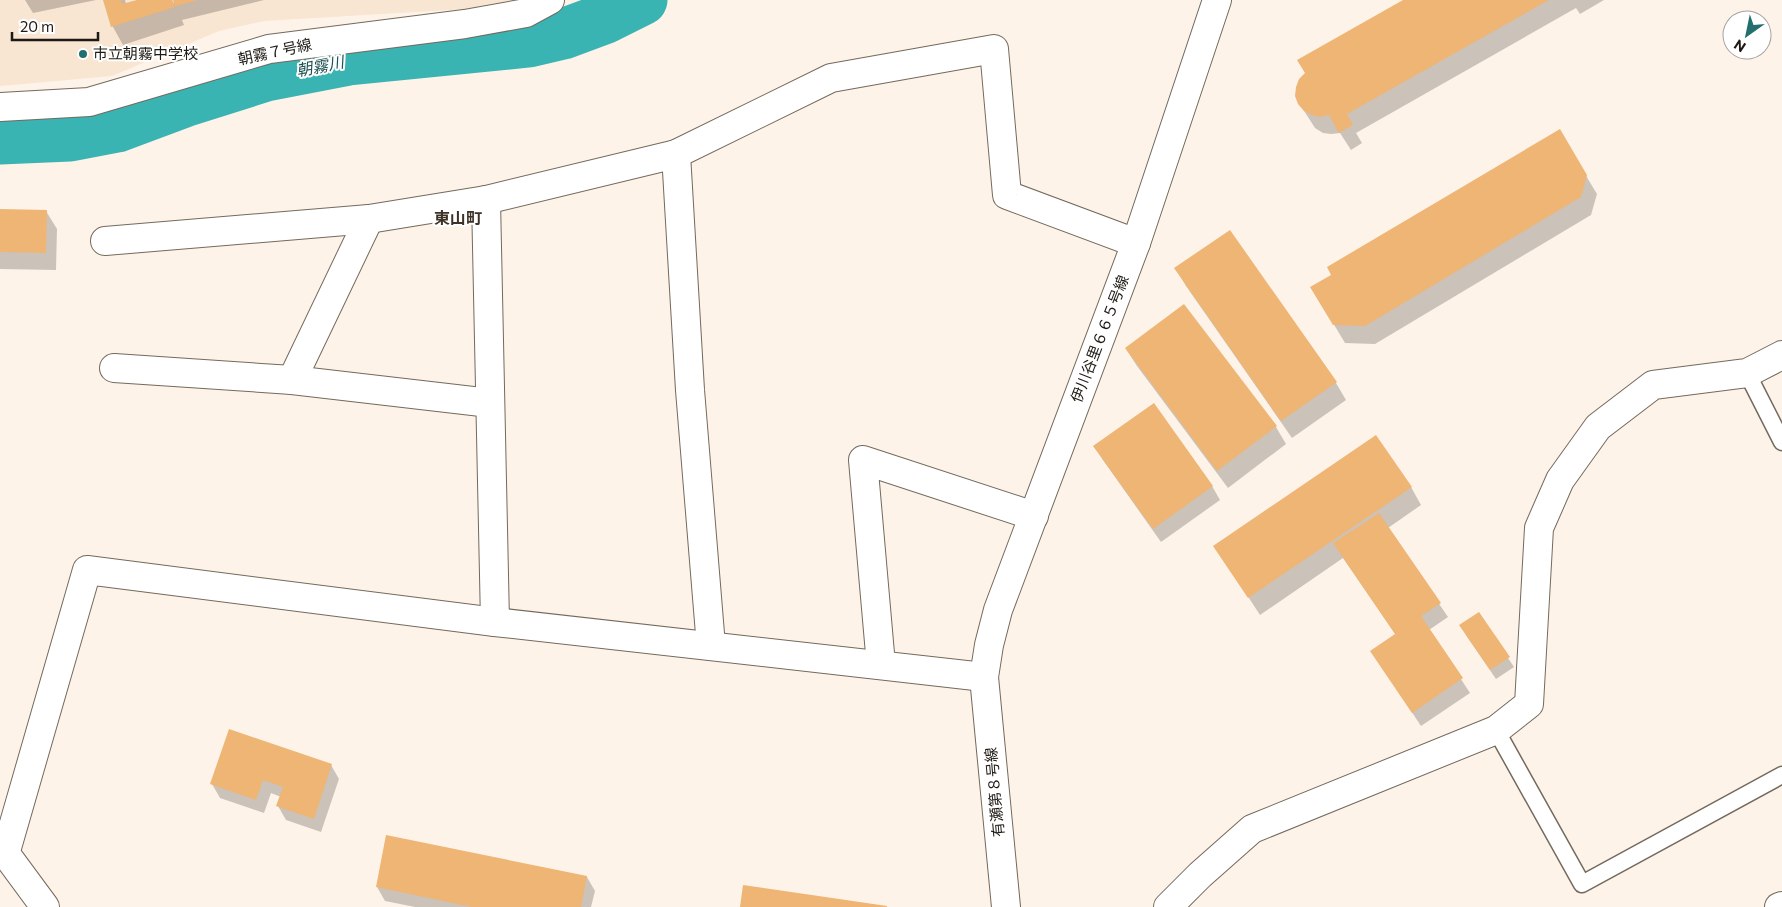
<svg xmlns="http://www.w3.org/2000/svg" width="1782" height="907" font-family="Commissioner,'Noto Sans JP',sans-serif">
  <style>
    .built { fill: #f8e5d2 }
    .shadow { fill: #0003 }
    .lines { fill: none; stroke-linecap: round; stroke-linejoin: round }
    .river { stroke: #39b4b3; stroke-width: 51 }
    .building { fill: #eeb574 }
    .service-casing { stroke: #74695d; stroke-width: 19 }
    .minor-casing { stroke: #74695d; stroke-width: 30 }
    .tertiary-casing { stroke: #74695d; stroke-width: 30 }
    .service { stroke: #fff; stroke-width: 16 }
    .minor { stroke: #fff; stroke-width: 28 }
    .tertiary { stroke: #fff; stroke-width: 28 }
    .poi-dot { fill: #236f6e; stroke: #fff; stroke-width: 2 }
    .labels { text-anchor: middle; stroke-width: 4; stroke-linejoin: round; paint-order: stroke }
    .street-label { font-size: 15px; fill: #1e1914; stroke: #fff }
    .poi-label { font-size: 15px; fill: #1e1914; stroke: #fff; text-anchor: start }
    .water-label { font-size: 16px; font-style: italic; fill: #1e5150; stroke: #fff }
    .neighbourhood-label { font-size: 16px; font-weight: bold; fill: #3c3227; stroke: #fff }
  </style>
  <rect width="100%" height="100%" fill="#fef3e8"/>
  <!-- built -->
  <path class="built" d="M0,0H516L482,8L264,21L219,31L112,76L0,86Z"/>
  <!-- shadow -->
  <g class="shadow">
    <path d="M25,0H96L33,13Z"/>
    <path d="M104,0H125L126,4L142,0H172L174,4V0H264L182,20L184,25L123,45L113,27Z"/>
    <path d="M1406,0H1604L1580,14L1576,8L1356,133L1362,143L1351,150L1340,133L1331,134L1323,133L1315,128L1299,103Z"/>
    <path d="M1559,131L1597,194L1591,215L1375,344L1345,343L1312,288Z"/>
    <path d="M0,210L46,211L57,229L56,270L0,269Z"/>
    <path d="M1176,268L1336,383L1346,400L1292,438L1186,286Z"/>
    <path d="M1126,349L1276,427L1286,444L1228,488L1137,366Z"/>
    <path d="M1095,447L1212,486L1220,500L1161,542L1103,460Z"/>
    <path d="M1411,487L1421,505L1388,528L1448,617L1429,630L1470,693L1421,726L1372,652L1396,635L1343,558L1260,615L1215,546Z"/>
    <path d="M1466,635L1508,658L1514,667L1496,679Z"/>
    <path d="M331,765L339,779L321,832L286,820L278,806L281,797L271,793L264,813L220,798L212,784Z"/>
    <path d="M587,877L595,891L591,907H415L385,901L377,887Z"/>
  </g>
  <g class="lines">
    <!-- river -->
    <path class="river" d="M0,139L70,136L117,127L184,102L266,76L349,60L529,42L563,34L606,18L642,0"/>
  </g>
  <!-- building -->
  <g class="building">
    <path d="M103,0H121L122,4L137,0H172L175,7L111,27Z"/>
    <path d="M173,0H195V1L175,6Z"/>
    <path d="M1403,0H1549L1347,114L1353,125L1339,133L1329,115L1320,117L1312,115L1304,111L1298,104L1295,96L1296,87L1299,79L1305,73L1297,60Z"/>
    <path d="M1560,129L1587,175L1581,197L1365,326L1333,325L1310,287L1331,275L1327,267Z"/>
    <path d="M0,209L47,210L46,253L0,252Z"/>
    <path d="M1230,230L1337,382L1281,421L1174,268Z"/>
    <path d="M1184,304L1277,426L1217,471L1125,348Z"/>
    <path d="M1154,403L1213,486L1153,529L1093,446Z"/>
    <path d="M1376,435L1412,487L1248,598L1213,546Z"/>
    <path d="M1379,513L1441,603L1421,616L1463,678L1412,713L1370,651L1395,634L1333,543Z"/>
    <path d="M1479,612L1510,657L1490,670L1459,625Z"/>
    <path d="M229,729L332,764L314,819L276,806L283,787L263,780L256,800L210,784Z"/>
    <path d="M386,835L587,876L581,907H472L376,887Z"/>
    <path d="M743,885L887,906V907H740Z"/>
  </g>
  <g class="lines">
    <defs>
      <g id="service">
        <path d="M1747,373L1782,442"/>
        <path d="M1496,730L1582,884L1782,775"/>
      </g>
      <g id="minor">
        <path d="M0,107L89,102L269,49L465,24L526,13L550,0"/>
        <path d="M676,154L690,390L711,646"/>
        <path d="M486,200L495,622"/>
        <path d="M105,241L369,219L486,200L676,154L831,78L994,49L1007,195L1136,243"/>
        <path d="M114,368L292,380L369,219"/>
        <path d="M292,380L490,403"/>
        <path d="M881,665L863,460L1034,516"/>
        <path d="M6,851L87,570L495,622L984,677"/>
        <path d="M1006,907L984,677L989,645L998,610L1136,243L1217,0"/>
        <path d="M1168,907L1200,875L1252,829L1496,730L1529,704L1539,528L1560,480L1598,427L1653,385L1747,373L1782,355"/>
      </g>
      <g id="tertiary">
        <path d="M0,846L45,907"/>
        <path d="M1779,907L1782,906"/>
      </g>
    </defs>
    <!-- service casing -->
    <use href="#service" class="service-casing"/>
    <!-- minor casing -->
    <use href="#minor" class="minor-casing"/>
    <!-- tertiary casing -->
    <use href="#tertiary" class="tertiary-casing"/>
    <!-- service -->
    <use href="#service" class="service"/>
    <!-- minor -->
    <use href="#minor" class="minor"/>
    <!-- tertiary -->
    <use href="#tertiary" class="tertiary"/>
  </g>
  <!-- markers -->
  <circle class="poi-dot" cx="83" cy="54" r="5"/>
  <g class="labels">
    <!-- street labels -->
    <g class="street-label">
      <text transform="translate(275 52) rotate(-12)" y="5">朝霧７号線</text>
      <text transform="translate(1100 339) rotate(-69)" y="5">伊川谷里６６５号線</text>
      <text transform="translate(995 792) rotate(-95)" y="5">有瀬第８号線</text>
    </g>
    <!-- poi labels -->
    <g class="poi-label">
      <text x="93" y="59">市立朝霧中学校</text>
    </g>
    <!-- water labels -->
    <g class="water-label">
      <text transform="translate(320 66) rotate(-11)" y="6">朝霧川</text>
    </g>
    <!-- neighbourhood labels -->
    <g class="neighbourhood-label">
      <text x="458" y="224">東山町</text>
    </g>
  </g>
  <!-- north arrow -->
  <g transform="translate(1747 35) rotate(213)"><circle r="24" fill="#ffffff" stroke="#a5a3a1"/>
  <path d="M0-4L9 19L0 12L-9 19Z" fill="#236f6e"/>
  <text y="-8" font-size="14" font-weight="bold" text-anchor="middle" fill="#1e1914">N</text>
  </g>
  <!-- scale -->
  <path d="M12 32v8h86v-8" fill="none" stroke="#1e1914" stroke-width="2.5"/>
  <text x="20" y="32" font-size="15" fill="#1e1914" stroke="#ffffff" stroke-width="4" paint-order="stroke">20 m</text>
</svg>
